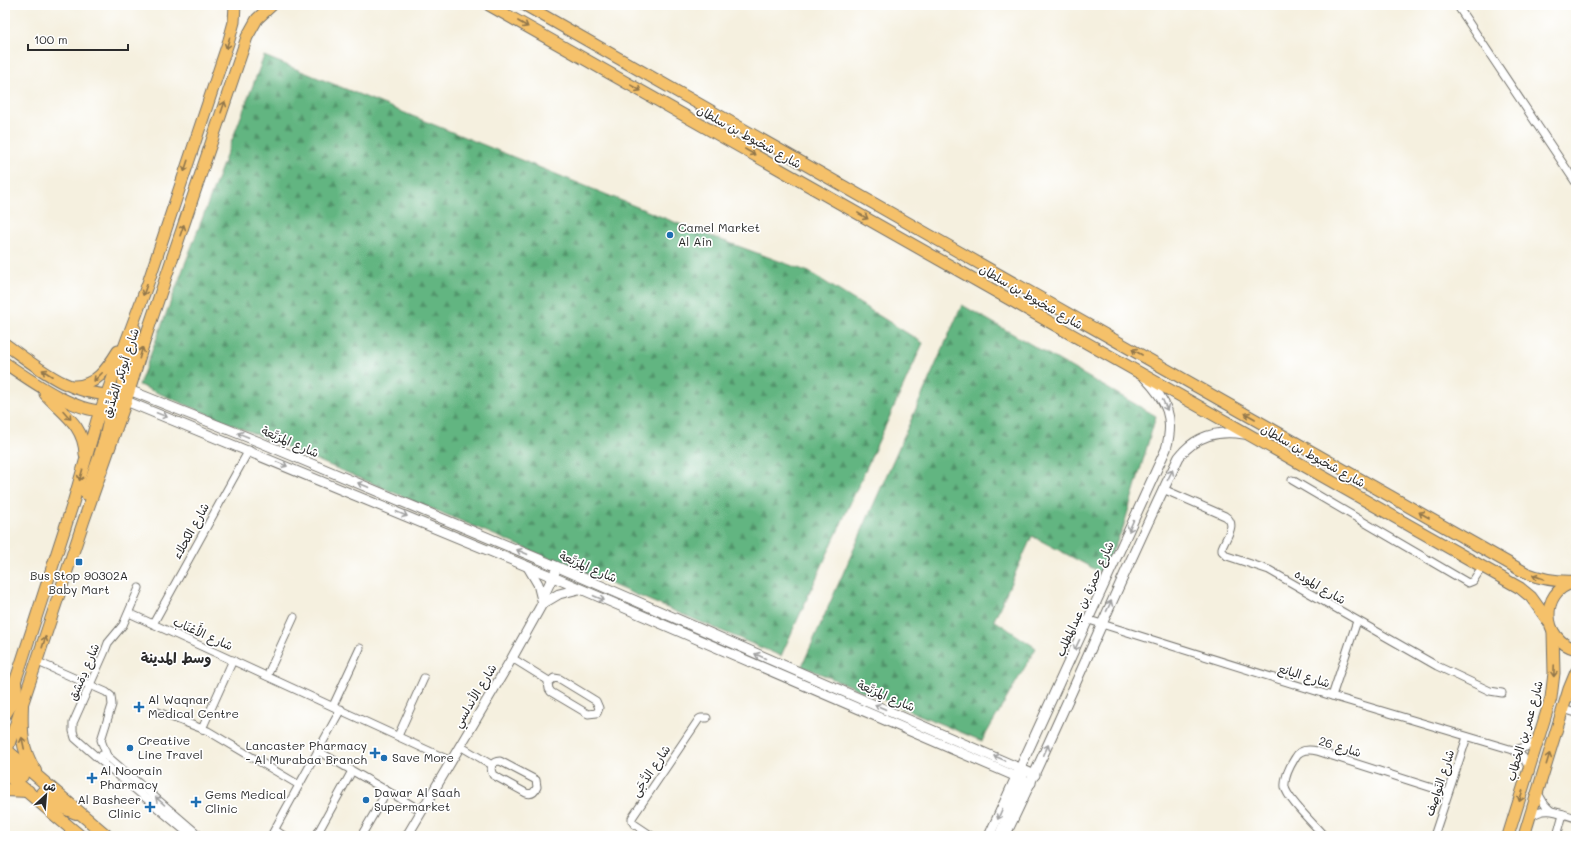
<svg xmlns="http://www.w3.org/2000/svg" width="1581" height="841" font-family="Mali,'Playpen Sans Arabic',sans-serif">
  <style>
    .forest { fill: url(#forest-firs); stroke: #467056 }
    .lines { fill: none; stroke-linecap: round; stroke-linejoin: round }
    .minor-casing { stroke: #72706a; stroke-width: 9 }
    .tertiary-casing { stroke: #72706a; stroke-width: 11 }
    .primary-casing { stroke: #72706a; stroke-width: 13 }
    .trunk-casing { stroke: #72706a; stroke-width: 14 }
    .minor { stroke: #fff; stroke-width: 7 }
    .tertiary { stroke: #fff; stroke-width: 9 }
    .primary { stroke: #f5c16b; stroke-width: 11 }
    .trunk { stroke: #f5c16b; stroke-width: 12 }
    .oneway { stroke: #90764b }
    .oneway2 { stroke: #a0a0a0 }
    .poi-dot { fill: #1f6fb2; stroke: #fff; stroke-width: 1.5 }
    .labels { text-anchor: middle; stroke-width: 3.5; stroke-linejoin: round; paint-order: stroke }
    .street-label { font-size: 12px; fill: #2b2b2b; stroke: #fff }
    .poi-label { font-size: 12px; fill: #2b2b2b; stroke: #fff; text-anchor: start }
    .quarter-label { font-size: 14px; font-weight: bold; fill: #2b2b2b; stroke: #fff }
  </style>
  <defs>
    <pattern id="forest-firs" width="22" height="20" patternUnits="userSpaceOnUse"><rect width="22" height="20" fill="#62b581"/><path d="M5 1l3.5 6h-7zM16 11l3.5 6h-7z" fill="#51936a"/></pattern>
  </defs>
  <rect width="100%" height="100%" fill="#fff"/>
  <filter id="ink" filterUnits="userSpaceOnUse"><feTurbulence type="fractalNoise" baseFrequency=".025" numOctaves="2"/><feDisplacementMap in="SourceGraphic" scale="8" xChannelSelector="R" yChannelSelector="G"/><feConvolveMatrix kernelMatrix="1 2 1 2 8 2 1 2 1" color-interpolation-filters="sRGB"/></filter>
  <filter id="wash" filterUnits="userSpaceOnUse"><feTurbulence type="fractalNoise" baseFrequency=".012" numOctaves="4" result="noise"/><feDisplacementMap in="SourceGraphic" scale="16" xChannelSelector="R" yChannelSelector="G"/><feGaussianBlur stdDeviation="0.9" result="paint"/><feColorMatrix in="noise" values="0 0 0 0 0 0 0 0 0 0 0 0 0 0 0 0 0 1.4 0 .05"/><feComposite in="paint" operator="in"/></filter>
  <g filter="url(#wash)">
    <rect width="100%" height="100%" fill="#f5f0df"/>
    <!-- forest -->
    <g class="forest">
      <path d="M264,56L694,230L809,272L923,343L781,656L139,385Z"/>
      <path d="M962,305L1156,416L1123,528L1102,573L1032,536L994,620L1036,648L982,741L802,666Z"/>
    </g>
  </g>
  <g filter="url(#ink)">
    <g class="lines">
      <defs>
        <g id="minor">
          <path d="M1457,5L1576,183"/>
          <path d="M1292,480L1468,583L1473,581L1482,567"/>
          <path d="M1163,489L1225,516C1238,524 1226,537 1222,548V551L1227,556L1269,570L1437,666L1490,691L1502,693"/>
          <path d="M139,588L123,625L108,643L105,651L73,723V731L75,738L100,760L191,836"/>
          <path d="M129,613L451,761"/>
          <path d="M1089,620L1332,696L1513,750L1523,757L1529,768"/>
          <path d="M153,624L249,450"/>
          <path d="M512,658L549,681"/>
          <path d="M38,662L106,692L111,696L112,705L101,740L107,756"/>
          <path d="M267,676L294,617"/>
          <path d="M554,678L560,679L596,701L599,708L597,713L588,714L551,692L549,689L548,683Z"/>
          <path d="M1332,696L1357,621"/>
          <path d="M333,706L360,648"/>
          <path d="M1563,709L1576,713"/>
          <path d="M158,712L208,731L299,785"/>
          <path d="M202,729L233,660"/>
          <path d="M398,736L424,678"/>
          <path d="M460,746L492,765"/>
          <path d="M1513,750L1526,747L1537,741"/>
          <path d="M318,751L422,811"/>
          <path d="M102,755L107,756L200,836"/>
          <path d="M500,761L536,780L537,787C535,792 532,795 526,793L493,775C489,768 492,761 500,761Z"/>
          <path d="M1538,793L1545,805L1550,810"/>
          <path d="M1530,817C1547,805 1558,813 1576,818"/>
          <path d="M275,830L284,836"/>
          <path d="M271,836L341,709"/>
          <path d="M316,836L352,771"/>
          <path d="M361,836L387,791"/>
          <path d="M652,836L634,824L632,821V818L699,719L701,718H707"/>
          <path d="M1324,836C1316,826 1287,799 1285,787C1284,778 1290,766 1295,758C1299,750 1308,749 1317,751L1448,793"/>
          <path d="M1434,836L1467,737"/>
          <path d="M1557,836L1563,814"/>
        </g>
        <g id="tertiary">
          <path d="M129,390L257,441L558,567L1035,775"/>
          <path d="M126,401L553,577L1031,783"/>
          <path d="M528,567L538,584L542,600"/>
          <path d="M542,604L559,594L579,589"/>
          <path d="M407,836L512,658L542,604L544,595L555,572"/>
          <path d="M989,836L1166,449C1175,418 1167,401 1145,378"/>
          <path d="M999,836L1021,783L1023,774"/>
          <path d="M1005,836C1066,711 1118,582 1179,457C1196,435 1218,430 1244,434"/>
        </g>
        <g id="primary">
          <path d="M489,5L1520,588L1531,597L1549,622"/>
          <path d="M525,5C858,196 1192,383 1526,573C1543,580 1557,582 1576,581"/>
          <path d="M5,344C40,369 69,395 114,395"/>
          <path d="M5,363C28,379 81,417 110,410C116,408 121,404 126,401C116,377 136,354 135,329"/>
          <path d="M73,386C95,387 107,369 118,351"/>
          <path d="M45,394C63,414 84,425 85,454"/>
          <path d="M86,494C93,472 114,424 108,403"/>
          <path d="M1573,583C1540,591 1541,640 1576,649"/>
          <path d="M5,700L15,682L20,667L73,503L97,420L148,283L229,40L234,22L235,5"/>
          <path d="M5,756L84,520L126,401L145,339L247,37L257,19L272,5"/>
          <path d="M1508,836L1551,698L1554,673L1553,632"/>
          <path d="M1524,836L1569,689L1576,672"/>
        </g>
        <g id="trunk">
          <path d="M22,705C21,731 21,749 35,771"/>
          <path d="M5,714C12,703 18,695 15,682"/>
          <path d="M5,749L107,836"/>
          <path d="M5,763L22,776"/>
          <path d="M5,773L80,836"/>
          <path d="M5,790L28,791"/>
          <path d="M42,793L59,806L76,813"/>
        </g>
      </defs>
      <!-- minor casing -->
      <use href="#minor" class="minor-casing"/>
      <!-- tertiary casing -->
      <use href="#tertiary" class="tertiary-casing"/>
      <!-- primary casing -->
      <use href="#primary" class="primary-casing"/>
      <!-- trunk casing -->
      <use href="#trunk" class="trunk-casing"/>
      <!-- minor -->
      <use href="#minor" class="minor"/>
      <!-- tertiary -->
      <use href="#tertiary" class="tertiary"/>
      <!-- primary -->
      <use href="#primary" class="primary"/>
      <!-- trunk -->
      <use href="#trunk" class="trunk"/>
    </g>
    <!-- one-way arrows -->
    <defs><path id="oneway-shaft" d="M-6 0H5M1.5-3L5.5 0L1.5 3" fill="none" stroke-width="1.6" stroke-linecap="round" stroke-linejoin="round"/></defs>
    <g class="oneway">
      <use href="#oneway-shaft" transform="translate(523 24) rotate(30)"/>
      <use href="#oneway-shaft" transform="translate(228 43) rotate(107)"/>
      <use href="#oneway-shaft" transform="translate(636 88) rotate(29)"/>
      <use href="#oneway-shaft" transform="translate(223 107) rotate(-71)"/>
      <use href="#oneway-shaft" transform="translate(750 152) rotate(30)"/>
      <use href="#oneway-shaft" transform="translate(186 166) rotate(108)"/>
      <use href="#oneway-shaft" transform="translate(863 216) rotate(30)"/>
      <use href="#oneway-shaft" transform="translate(182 230) rotate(-71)"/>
      <use href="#oneway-shaft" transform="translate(145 290) rotate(110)"/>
      <use href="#oneway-shaft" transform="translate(1137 352) rotate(-150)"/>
      <use href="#oneway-shaft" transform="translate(141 353) rotate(-73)"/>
      <use href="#oneway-shaft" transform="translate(47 373) rotate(-147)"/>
      <use href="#oneway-shaft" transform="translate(98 377) rotate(135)"/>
      <use href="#oneway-shaft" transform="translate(67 415) rotate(48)"/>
      <use href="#oneway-shaft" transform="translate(1250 416) rotate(-150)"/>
      <use href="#oneway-shaft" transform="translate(81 475) rotate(106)"/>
      <use href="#oneway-shaft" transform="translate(1424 515) rotate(-150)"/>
      <use href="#oneway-shaft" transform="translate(1538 577) rotate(-161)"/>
      <use href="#oneway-shaft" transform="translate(44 642) rotate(-72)"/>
      <use href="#oneway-shaft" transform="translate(1554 671) rotate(92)"/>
      <use href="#oneway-shaft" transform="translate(23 743) rotate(-102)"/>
      <use href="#oneway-shaft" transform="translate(1548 759) rotate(-73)"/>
      <use href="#oneway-shaft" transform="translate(1521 796) rotate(107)"/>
    </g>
    <g class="oneway2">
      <use href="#oneway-shaft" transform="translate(1165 405) rotate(66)"/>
      <use href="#oneway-shaft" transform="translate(162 415) rotate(22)"/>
      <use href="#oneway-shaft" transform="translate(243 435) rotate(-158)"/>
      <use href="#oneway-shaft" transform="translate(282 464) rotate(23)"/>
      <use href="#oneway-shaft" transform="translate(1170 475) rotate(-64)"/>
      <use href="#oneway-shaft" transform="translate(363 485) rotate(-157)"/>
      <use href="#oneway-shaft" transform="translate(402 514) rotate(23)"/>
      <use href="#oneway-shaft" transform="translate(1131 526) rotate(114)"/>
      <use href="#oneway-shaft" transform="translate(522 552) rotate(-157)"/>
      <use href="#oneway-shaft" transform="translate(599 598) rotate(23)"/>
      <use href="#oneway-shaft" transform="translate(1109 606) rotate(-65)"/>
      <use href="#oneway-shaft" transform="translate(1077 645) rotate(115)"/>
      <use href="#oneway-shaft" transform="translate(760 656) rotate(-156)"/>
      <use href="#oneway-shaft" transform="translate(880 707) rotate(-157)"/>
      <use href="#oneway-shaft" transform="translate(1046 750) rotate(-66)"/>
      <use href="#oneway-shaft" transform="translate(999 758) rotate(-157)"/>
      <use href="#oneway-shaft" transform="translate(160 801) rotate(-139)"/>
      <use href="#oneway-shaft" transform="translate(1000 814) rotate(114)"/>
    </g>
  </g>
  <!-- markers -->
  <g class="poi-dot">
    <circle cx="670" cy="235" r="4"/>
    <rect x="75" y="558" width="8" height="8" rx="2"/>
    <path d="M137 701h4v4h4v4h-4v4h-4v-4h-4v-4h4z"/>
    <circle cx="130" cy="748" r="4"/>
    <path d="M373 747h4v4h4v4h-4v4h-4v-4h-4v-4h4z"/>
    <circle cx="384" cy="758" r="4"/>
    <path d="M90 772h4v4h4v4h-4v4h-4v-4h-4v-4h4z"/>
    <circle cx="366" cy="800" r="4"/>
    <path d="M194 796h4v4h4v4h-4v4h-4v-4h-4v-4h4z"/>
    <path d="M148 801h4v4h4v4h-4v4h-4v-4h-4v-4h4z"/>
  </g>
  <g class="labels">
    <!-- street labels -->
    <g class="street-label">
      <text transform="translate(749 137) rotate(29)" y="4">شارع شخبوط بن سلطان</text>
      <text transform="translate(1031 297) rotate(30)" y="4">شارع شخبوط بن سلطان</text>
      <text transform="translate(121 373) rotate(-72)" y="4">شارع أبوبَكر الصِّدِّيق</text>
      <text transform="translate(290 442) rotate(23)" y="4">شارع المِرَبَّعة</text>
      <text transform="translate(1313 456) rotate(29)" y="4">شارع شخبوط بن سلطان</text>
      <text transform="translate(191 531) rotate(-61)" y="4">شارع الكحلاء</text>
      <text transform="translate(588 567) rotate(23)" y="4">شارع المِرَبَّعة</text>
      <text transform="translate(1320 587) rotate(30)" y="4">شارع الموده</text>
      <text transform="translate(1085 599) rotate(-66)" y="4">شارع حمزة بن عبدالمطلب</text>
      <text transform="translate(203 634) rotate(24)" y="4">شارع الأَعْنَاب</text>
      <text transform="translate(84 672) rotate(-67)" y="4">شارع دِمَشق</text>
      <text transform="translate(1304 676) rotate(17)" y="4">شارع اليانع</text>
      <text transform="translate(475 696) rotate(-59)" y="4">شارع الأندلسي</text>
      <text transform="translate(886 696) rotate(23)" y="4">شارع المِرَبَّعة</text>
      <text transform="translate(1525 731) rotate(-74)" y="4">شارع عمر بن الخطاب</text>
      <text transform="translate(1340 747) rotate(17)" y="4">شارع 26</text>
      <text transform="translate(651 771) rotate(-56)" y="4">شارع الدُّجَى</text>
      <text transform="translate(1440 783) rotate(-72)" y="4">شارع النَواصِف</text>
    </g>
    <!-- poi labels -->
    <g class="poi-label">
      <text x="678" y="232">Camel Market<tspan x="678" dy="14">Al Ain</tspan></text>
      <text x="79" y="580" text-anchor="middle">Bus Stop 90302A<tspan x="79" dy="14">Baby Mart</tspan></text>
      <text x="148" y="704">Al Waqnar<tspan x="148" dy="14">Medical Centre</tspan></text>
      <text x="138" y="745">Creative<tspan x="138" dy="14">Line Travel</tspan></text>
      <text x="367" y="750" text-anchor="end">Lancaster Pharmacy<tspan x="367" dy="14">- Al Murabaa Branch</tspan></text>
      <text x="392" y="762">Save More</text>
      <text x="100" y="775">Al Noorain<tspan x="100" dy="14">Pharmacy</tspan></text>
      <text x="374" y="797">Dawar Al Saah<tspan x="374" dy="14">Supermarket</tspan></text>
      <text x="205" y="799">Gems Medical<tspan x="205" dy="14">Clinic</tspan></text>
      <text x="141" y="804" text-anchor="end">Al Basheer<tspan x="141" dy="14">Clinic</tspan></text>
    </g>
    <!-- quarter labels -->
    <g class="quarter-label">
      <text x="176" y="663">وسط المدينة</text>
    </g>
  </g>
  <!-- margin -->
  <rect width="1581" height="841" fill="none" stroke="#fff" stroke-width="20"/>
  <!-- north arrow -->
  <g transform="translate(46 795) rotate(26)" stroke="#ffffff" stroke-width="3" paint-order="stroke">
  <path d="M0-3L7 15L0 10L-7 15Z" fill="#2b2b2b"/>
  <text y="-6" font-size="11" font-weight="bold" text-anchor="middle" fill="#2b2b2b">ش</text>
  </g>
  <!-- scale -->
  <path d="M28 44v6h100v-6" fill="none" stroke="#2b2b2b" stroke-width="2"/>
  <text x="34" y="44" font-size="12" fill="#2b2b2b" stroke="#ffffff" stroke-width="3" paint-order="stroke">100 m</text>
</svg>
